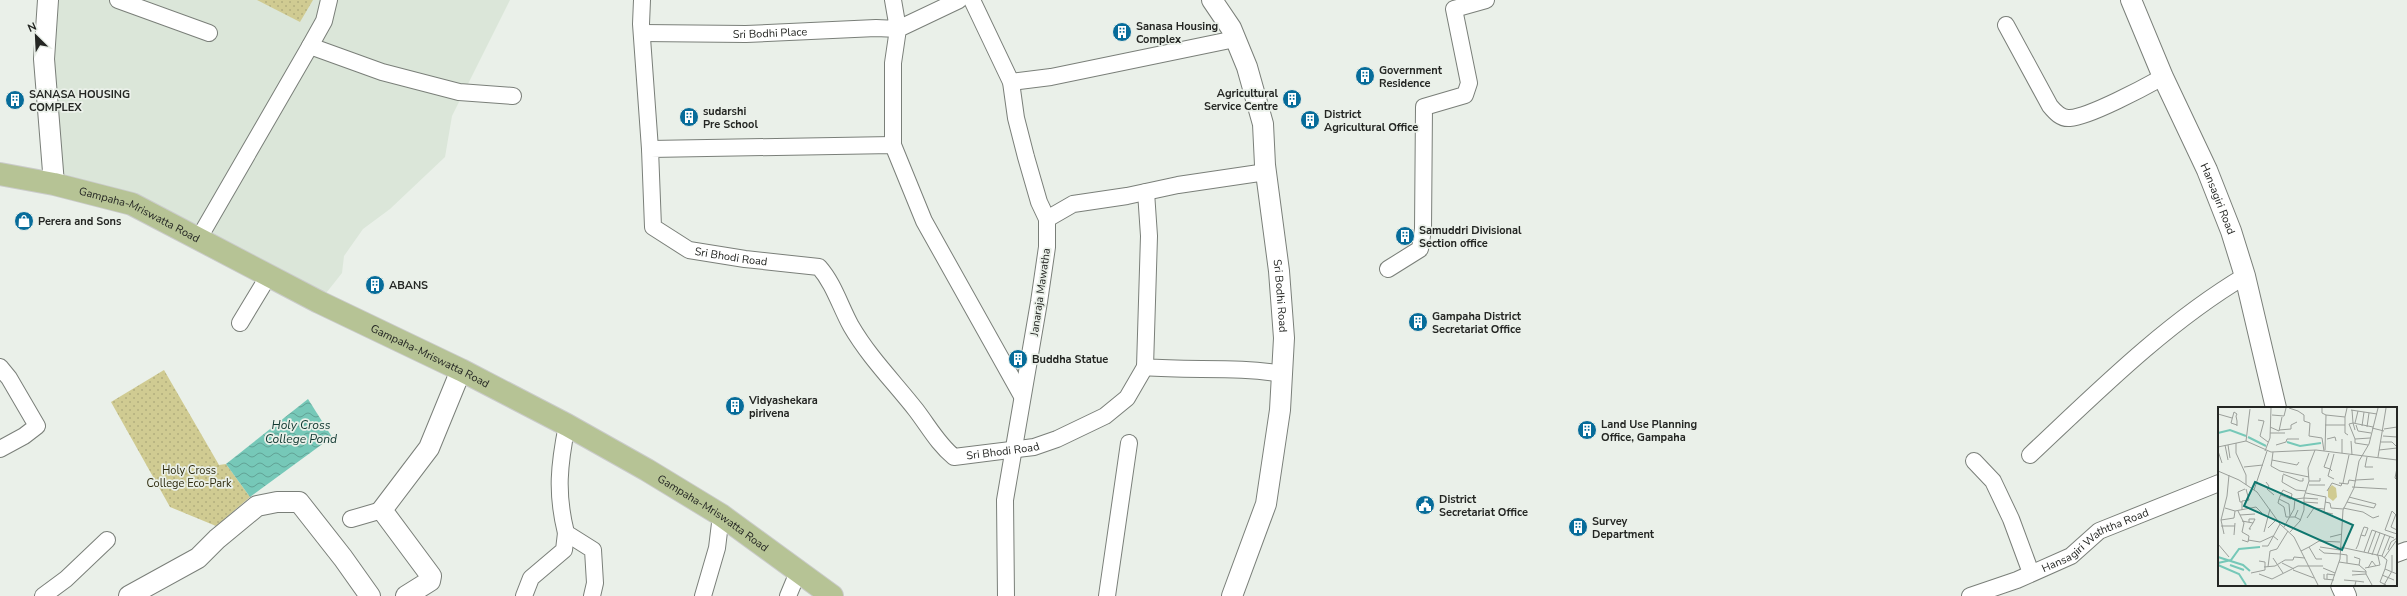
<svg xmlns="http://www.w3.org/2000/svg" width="2407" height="596" font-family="'Nunito Sans',sans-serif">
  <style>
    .built { fill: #dbe6d9 }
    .park { fill: url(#park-dots) }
    .water { fill: url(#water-waves) }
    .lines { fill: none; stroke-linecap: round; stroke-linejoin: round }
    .minor-casing { stroke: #7a7f79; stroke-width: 18 }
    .tertiary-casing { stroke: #7a7f79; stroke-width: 22 }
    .primary-casing { stroke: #cacbca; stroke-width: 24 }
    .minor { stroke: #fff; stroke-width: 16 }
    .tertiary { stroke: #fff; stroke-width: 20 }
    .primary { stroke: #b6c395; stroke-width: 22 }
    .labels { text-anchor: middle; stroke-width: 3.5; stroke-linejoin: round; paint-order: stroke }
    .poi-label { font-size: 11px; font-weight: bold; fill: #242623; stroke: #eaf0e9; text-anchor: start }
    .street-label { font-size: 11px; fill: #242623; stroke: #eaf0e9 }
    .park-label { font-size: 11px; fill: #2e2b0e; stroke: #eaf0e9 }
    .water-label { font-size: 12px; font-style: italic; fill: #103730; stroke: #eaf0e9 }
    .inset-river { fill: none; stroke: #76c8b8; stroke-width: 2 }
    .inset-road { fill: none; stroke: #9b9f9a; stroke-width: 1 }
    .view { fill: #0f766e; fill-opacity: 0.15; stroke: #0f766e; stroke-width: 2 }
    .inset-edge { fill: none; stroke: #242623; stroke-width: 2 }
  </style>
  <defs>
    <pattern id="park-dots" width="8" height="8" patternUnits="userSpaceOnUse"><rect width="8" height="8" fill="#d0cb92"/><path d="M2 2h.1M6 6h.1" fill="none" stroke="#b2ae7e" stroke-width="1.8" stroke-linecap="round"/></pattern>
    <pattern id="water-waves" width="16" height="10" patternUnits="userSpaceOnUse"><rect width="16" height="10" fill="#76c8b8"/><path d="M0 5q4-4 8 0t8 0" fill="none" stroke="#61a295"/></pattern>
  </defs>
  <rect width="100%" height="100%" fill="#eaf0e9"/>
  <!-- built -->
  <path class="built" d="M52,0H510L452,116L445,157L390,209L363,229L344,256L342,273L319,302L255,257L52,183Z"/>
  <!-- park -->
  <g class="park">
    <path d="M257,0H313L300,22Z"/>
    <path d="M164,370L219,465L226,464L250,497L216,526L170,507L111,402Z"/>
  </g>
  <!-- water -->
  <path class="water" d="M308,399L332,437L250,497L226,464Z"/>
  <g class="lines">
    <defs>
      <g id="minor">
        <path d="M118,0L209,33"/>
        <path d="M329,0L324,21L310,46L382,72L459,92L513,96"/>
        <path d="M642,0L641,24L650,149"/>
        <path d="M972,0L1011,82L1016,118L1026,157L1039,202L1047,219V247L1039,302L1005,500L1006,596"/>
        <path d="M2006,25L2050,106C2055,112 2061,119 2070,118C2089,117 2145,87 2163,77"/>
        <path id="s1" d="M642,33L746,34L876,28L898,29L893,0"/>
        <path d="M1011,82L1051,77L1235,39"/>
        <path d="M893,145V63L898,29L959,0"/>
        <path d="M1146,192L1149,236L1145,367C1191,371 1237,366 1282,374"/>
        <path d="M1047,219L1073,204L1127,196L1178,185L1266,172"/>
        <path d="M199,238L310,46"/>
        <path d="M1388,269L1420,249L1423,229L1424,107L1465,95L1469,83L1454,9L1486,0"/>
        <path d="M240,323L269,275"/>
        <path d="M0,367L9,378L37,426L24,436L0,449"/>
        <path id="s2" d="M1022,396L924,221L893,145L650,149L653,227L689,250L745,259L819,267C834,284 840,306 851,326C869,357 894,382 916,410C929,427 938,444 954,457L1034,447L1057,439L1105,416L1127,398L1145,367"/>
        <path d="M567,425C559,465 556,493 566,533L593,550L595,583L592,596"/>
        <path d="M2030,455C2097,392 2166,323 2245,276"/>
        <path d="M1974,461L1993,481L2011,519L2031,573"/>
        <path d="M351,519L382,510"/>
        <path d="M2396,554L2407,550"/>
        <path d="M43,596L66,579L107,540"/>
        <path d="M524,596L531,578L564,550L566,533"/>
        <path d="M703,596L717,548L721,515"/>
        <path d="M788,596L798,572"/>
        <path d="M1107,596L1129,443"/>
        <path id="s3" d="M1970,596L2017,580L2071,556L2099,531L2219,483"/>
      </g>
      <g id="tertiary">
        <path d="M48,0L44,59L54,184"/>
        <path id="s4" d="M1212,0L1231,28L1247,67L1263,124L1265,165L1279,271L1284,338L1280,410L1266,504L1232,596"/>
        <path id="s5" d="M2131,0L2163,77L2207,170L2231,231L2245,276L2276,408"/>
        <path d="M2341,585L2346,596"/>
        <path d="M129,596L198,558L217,539L257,506L277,502H299L343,558L370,596"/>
        <path d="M406,596L430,581L431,576L382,510L429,448L461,370"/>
      </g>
      <g id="primary">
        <path id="s6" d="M0,174L54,184L132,204L319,302L461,370L567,425L647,470L721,515L832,596"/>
      </g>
    </defs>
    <!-- minor casing -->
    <use href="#minor" class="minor-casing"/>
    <!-- tertiary casing -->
    <use href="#tertiary" class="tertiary-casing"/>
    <!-- primary casing -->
    <use href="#primary" class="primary-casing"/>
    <!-- minor -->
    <use href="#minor" class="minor"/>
    <!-- tertiary -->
    <use href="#tertiary" class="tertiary"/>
    <!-- primary -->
    <use href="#primary" class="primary"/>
  </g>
  <!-- icons -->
  <defs>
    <symbol id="building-disc" viewBox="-11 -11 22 22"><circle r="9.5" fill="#076c9a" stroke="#eaf0e9"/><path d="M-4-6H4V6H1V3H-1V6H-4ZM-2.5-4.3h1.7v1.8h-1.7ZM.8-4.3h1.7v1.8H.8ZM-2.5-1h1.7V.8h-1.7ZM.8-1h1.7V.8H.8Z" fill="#fff"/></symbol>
    <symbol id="shop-disc" viewBox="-11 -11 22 22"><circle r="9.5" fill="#076c9a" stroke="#eaf0e9"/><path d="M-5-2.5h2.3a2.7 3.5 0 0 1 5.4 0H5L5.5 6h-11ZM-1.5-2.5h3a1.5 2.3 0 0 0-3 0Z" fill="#fff"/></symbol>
    <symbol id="civic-disc" viewBox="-11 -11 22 22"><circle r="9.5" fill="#076c9a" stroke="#eaf0e9"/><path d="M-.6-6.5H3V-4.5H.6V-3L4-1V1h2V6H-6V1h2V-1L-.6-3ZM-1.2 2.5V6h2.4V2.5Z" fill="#fff"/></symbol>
  </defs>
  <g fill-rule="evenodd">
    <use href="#building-disc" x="1111" y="21" width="22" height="22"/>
    <use href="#building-disc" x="1354" y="65" width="22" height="22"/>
    <use href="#building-disc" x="1281" y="88" width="22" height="22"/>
    <use href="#building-disc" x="4" y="89" width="22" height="22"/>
    <use href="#building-disc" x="678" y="106" width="22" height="22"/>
    <use href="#building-disc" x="1299" y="109" width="22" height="22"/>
    <use href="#shop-disc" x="13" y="210" width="22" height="22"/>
    <use href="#building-disc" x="1394" y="225" width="22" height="22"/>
    <use href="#building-disc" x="364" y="274" width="22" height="22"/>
    <use href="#building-disc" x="1407" y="311" width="22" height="22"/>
    <use href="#building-disc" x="1007" y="348" width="22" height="22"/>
    <use href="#building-disc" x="724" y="395" width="22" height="22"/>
    <use href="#building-disc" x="1576" y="419" width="22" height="22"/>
    <use href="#civic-disc" x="1414" y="494" width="22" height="22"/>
    <use href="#building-disc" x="1567" y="516" width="22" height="22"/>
  </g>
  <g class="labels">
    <!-- poi labels -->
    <g class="poi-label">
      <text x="1136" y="30">Sanasa Housing<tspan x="1136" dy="13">Complex</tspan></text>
      <text x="1379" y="74">Government<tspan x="1379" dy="13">Residence</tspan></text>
      <text x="1278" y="97" text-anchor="end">Agricultural<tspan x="1278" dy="13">Service Centre</tspan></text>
      <text x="29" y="98">SANASA HOUSING<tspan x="29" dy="13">COMPLEX</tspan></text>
      <text x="703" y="115">sudarshi<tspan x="703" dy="13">Pre School</tspan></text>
      <text x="1324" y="118">District<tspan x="1324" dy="13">Agricultural Office</tspan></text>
      <text x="38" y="225">Perera and Sons</text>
      <text x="1419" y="234">Samuddri Divisional<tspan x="1419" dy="13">Section office</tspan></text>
      <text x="389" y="289">ABANS</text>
      <text x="1432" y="320">Gampaha District<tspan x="1432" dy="13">Secretariat Office</tspan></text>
      <text x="1032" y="363">Buddha Statue</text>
      <text x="749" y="404">Vidyashekara<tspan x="749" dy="13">pirivena</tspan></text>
      <text x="1601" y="428">Land Use Planning<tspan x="1601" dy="13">Office, Gampaha</tspan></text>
      <text x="1439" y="503">District<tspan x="1439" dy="13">Secretariat Office</tspan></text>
      <text x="1592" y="525">Survey<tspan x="1592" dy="13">Department</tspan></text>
    </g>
    <!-- street labels -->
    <g class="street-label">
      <text dy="4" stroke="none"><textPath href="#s1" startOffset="128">Sri Bodhi Place</textPath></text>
      <text dy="4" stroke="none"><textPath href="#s5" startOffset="217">Hansagiri Road</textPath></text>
      <text dy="4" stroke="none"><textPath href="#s6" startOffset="146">Gampaha-Mriswatta Road</textPath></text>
      <text dy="4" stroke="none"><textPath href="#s2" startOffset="689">Sri Bhodi Road</textPath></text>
      <text transform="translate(1040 292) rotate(-82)" y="4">Janaraja Mawatha</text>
      <text dy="4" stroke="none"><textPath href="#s4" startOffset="308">Sri Bodhi Road</textPath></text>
      <text dy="4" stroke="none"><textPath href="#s6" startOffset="470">Gampaha-Mriswatta Road</textPath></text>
      <text dy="4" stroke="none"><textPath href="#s2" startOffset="1061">Sri Bhodi Road</textPath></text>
      <text dy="4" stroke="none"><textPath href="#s6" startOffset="794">Gampaha-Mriswatta Road</textPath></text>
      <text dy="4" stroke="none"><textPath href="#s3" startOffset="138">Hansagiri Waththa Road</textPath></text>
    </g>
    <!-- park labels -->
    <g class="park-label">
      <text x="189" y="474">Holy Cross<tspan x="189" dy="13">College Eco-Park</tspan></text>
    </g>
    <!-- water labels -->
    <g class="water-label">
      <text x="301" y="429">Holy Cross<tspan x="301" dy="14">College Pond</tspan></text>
    </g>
  </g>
  <!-- overview -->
  <g transform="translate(2218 407)">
    <rect width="179" height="179" fill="#eaf0e9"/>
    <path d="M114,78L118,81L119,90L115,94L110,90V82Z" fill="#d0cb92"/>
    <path class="inset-river" d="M0,26L12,23L28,29M30,30L48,39M69,35L82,39L103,36M0,150L25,158L32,164M0,156L13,153L21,142L42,140M0,158L21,167L28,178M12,158L26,163"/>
    <path class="inset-road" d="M71,1L80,4L86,8V14L92,16L91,29L104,31L106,44M104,1V6L108,8L107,43M133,3L159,7M134,3L135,16L155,20M0,7L14,11M54,8L66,9L68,1M108,8L127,10L129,1M127,10V26L130,28M40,13L46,14L42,29L50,35M137,16L140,4M107,18H127M138,18L140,24L153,26M19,19V14L18,9L19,7L16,5L13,16L19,18M144,19L146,5M52,20L61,24L64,10M149,20L151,6M154,21L166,24M166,22L179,20M61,23L73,22V18L79,15M137,23L135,16L131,17L137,32M52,26H67M165,29L179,30M109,32L117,30L118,34M124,32V46M28,34L32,2M133,34L134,48M163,35H174L178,39M18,36V46L28,68V78M7,38L10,53M10,38L12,51M58,38L68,35L69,32H81M150,38L137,36V32L152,31M0,40L28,34L53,45L98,43L179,53M161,43L179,41M0,44L4,56M47,44L52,31L53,1M55,45L54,53L79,58L81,55M111,46L106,60L112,62L110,69L116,72M149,50L147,60H155M160,50L168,1M54,53L53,59L62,64L91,70M26,60L45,58M179,61L177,71L179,73M0,64L21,73L39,85L62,117L76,130L100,178M114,64L112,62L116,47M65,67L82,74H85V71M65,68L64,75L78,83L88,84M138,73L156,72M91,74H102V71M48,75L51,79L49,82L56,88M121,76L130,77L131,73L138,74M125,76L131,48M91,78H107M134,80L169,82M36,83L49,44M109,84L114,76L123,79L124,76M88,86L108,90L106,105L115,107M86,91L100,92M61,92L63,87L65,83L74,87L73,92L63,88M24,95H22L20,85L27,82M86,95L100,96M107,95L112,96L113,101L125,102M129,95L156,101L158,97L131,90M7,101L17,104L38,100L44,106M125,101L145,105L155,111L161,109M24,103V94L31,93L28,82M80,103L77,110L83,113M20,104L26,116L24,125L31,129L30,135L24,133M178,107L173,120L179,123M22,108L37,107M72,109L71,97L61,92L60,96L66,100L68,110H77M179,109L174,104L167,123L179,127M89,111L96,101L106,102M3,113L9,89L11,68M24,114L35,116L31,122H33M31,115V112H37L35,116M3,119H17M66,120L76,102L77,92L86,91M50,121L59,112M46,125L52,102M72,125L82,114L86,103V90L91,74L90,61L97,43M6,127L3,113L16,111L17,104M16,128L17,116M112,130L124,127M30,133L42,135L55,129L60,133M0,137L11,150M44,139H50L62,117M91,140L101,134L122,135M102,140L122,143M122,140L164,149L169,153L167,162L179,167M101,142L106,146L122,147M138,142L140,138L143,128L146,120L150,121L147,129L143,128M170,143L173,135L179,131M83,144L91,140L98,152H104M146,145L154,123L176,131M150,146L158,124M122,147L129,148V156M154,148L162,126M159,149L167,127M164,149L172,129M136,150L142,152L141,158M55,151L65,166M166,151L178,134M121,155L141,158L148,164V167L134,168M64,156L76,162M46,160L57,159L67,153H75L76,150L87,151M50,160L52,144L59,142L70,124M105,161L117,166M147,161L162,158L160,149M150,161L154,154L158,159M167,162L162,175L168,178M75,163L96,171M134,164L148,165M33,166L47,163V155L41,154M41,167L54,172L80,159H105M106,167V172L116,173M148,167L154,178M164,168L176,173M109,172V167L117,168M126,173L138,174M113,178L122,152L125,103L136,81L141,54L151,37L160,1M137,178L138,174L146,175M166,178L174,164V148"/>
    <path class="view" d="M37,75L135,118L124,143L26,99Z"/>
    <rect width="179" height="179" class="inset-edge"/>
  </g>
  <!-- north arrow -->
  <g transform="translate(36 36) rotate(336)" stroke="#eaf0e9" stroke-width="3" paint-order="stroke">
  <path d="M0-3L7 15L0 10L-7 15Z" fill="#242623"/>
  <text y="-6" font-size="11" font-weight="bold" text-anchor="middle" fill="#242623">N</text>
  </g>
</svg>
